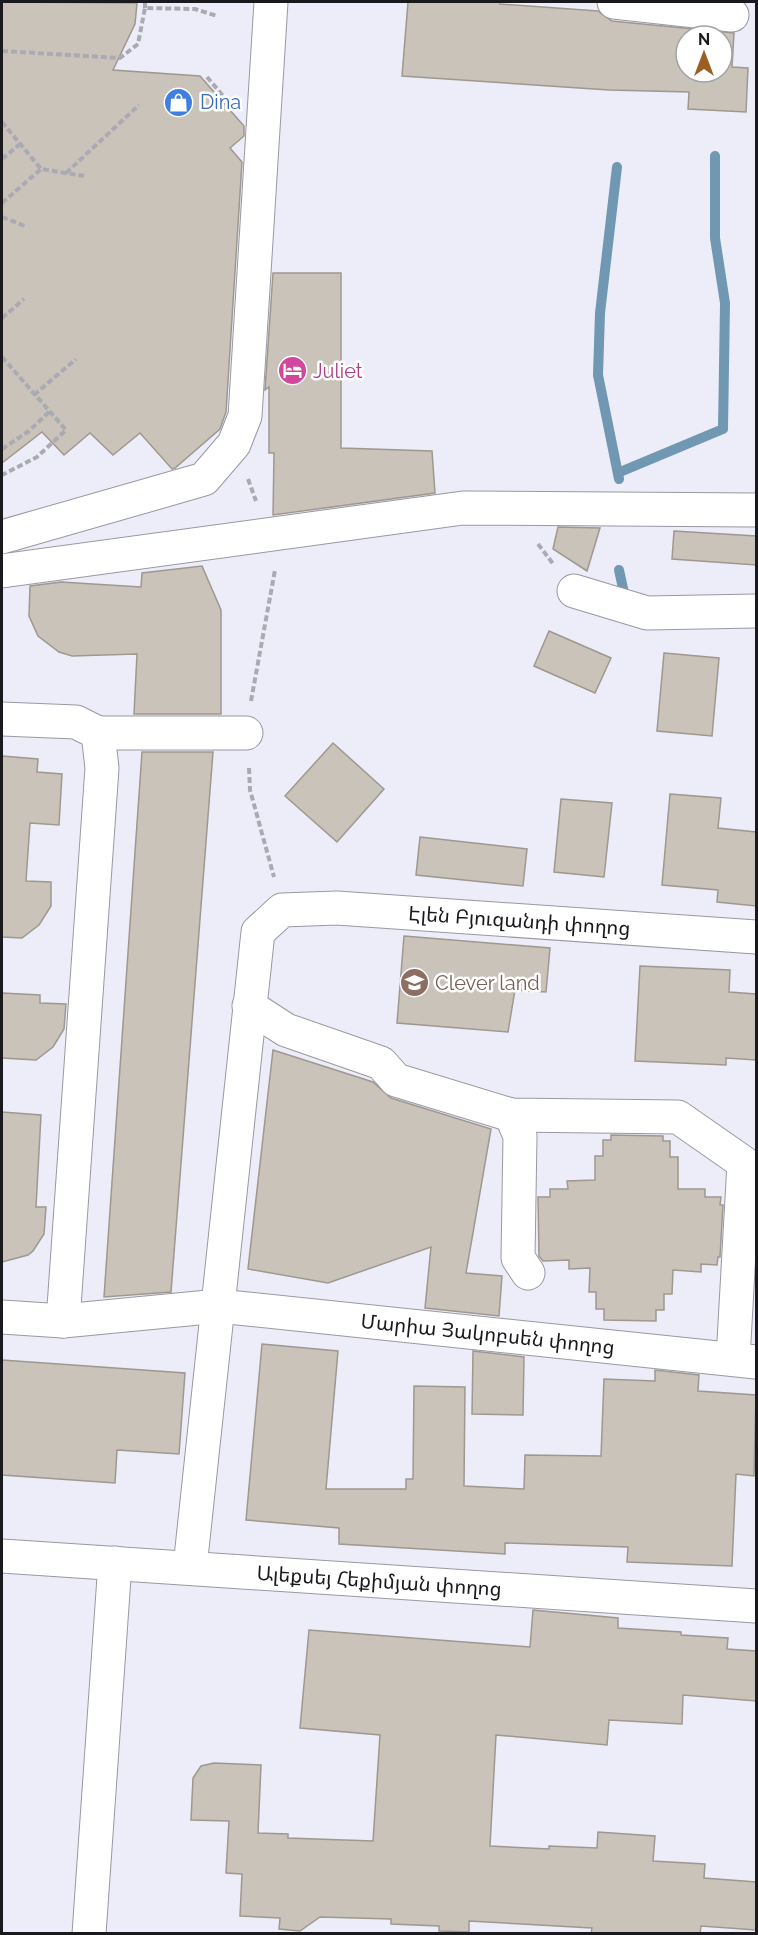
<svg xmlns="http://www.w3.org/2000/svg" width="758" height="1935" font-family="Raleway,'Noto Sans Armenian',sans-serif">
  <style>
    .lines { fill: none; stroke-linecap: round; stroke-linejoin: round }
    .stream { stroke: #7098b2; stroke-width: 10 }
    .building { fill: #c9c3ba; stroke: #9e9890; stroke-width: 1.5; fill-rule: evenodd }
    .minor-casing { stroke: #9899a2; stroke-width: 35 }
    .path { stroke: #aaaab3; stroke-width: 4; stroke-dasharray: 6 3; stroke-linecap: butt }
    .minor { stroke: #fff; stroke-width: 33 }
    .labels { text-anchor: middle; stroke-width: 5; stroke-linejoin: round; paint-order: stroke }
    .shop-label { font-size: 20px; fill: #366cbe; stroke: #fff; text-anchor: start }
    .hotel-label { font-size: 20px; fill: #b23c85; stroke: #fff; text-anchor: start }
    .street-label { font-size: 20px; fill: #1a1a1e; stroke: #fff }
    .education-label { font-size: 20px; fill: #785e54; stroke: #fff; text-anchor: start }
  </style>
  <rect width="100%" height="100%" fill="#ecedf8"/>
  <g class="lines">
    <!-- stream -->
    <g class="stream">
      <path d="M617,167L600,313L598,375L619,479"/>
      <path d="M620,472L723,429L725,303L715,238V156"/>
      <path d="M619,570L626,602"/>
    </g>
  </g>
  <!-- building -->
  <g class="building">
    <path d="M2,2L137,3L135,24L113,70L200,76L244,126V136L230,148L242,162L226,412L220,429L175,468L172,469L140,433L113,455L90,433L64,455L42,432L2,463Z"/>
    <path d="M408,2H500V4L598,11L612,21L734,33L732,67L748,68L746,112L688,109L689,92L609,90L402,76ZM686,36H722V72H686Z"/>
    <path d="M273,273H341V448L432,451L435,493L273,515L274,453H269V387L265,390Z"/>
    <path d="M558,527L600,528L587,571L553,549Z"/>
    <path d="M674,531L756,536V565L672,559Z"/>
    <path d="M202,566L221,610V714H134L137,654L72,656L59,652L38,636L29,616L30,586L61,582L141,587L142,573Z"/>
    <path d="M549,631L611,658L595,693L534,666Z"/>
    <path d="M664,653L719,658L712,736L657,731Z"/>
    <path d="M333,743L384,789L337,842L285,796Z"/>
    <path d="M142,752H213L171,1292L104,1297Z"/>
    <path d="M2,756L38,759L37,772L62,774L59,825L30,823L26,881L51,882V906L39,925L22,938L2,937Z"/>
    <path d="M670,794L721,798L718,828L756,832V906L717,902L718,890L662,885Z"/>
    <path d="M561,799L612,803L604,877L554,872Z"/>
    <path d="M420,837L527,849L523,886L416,875Z"/>
    <path d="M404,936L550,948L546,992L515,990L508,1032L397,1023Z"/>
    <path d="M640,966L730,970L729,992L756,994V1060L726,1058V1065L635,1061Z"/>
    <path d="M2,993L40,995V1003L66,1004L64,1029L53,1047L36,1060L2,1058Z"/>
    <path d="M273,1050L373,1082L391,1098L491,1129L466,1273L502,1276L499,1316L425,1308L431,1247L328,1283L248,1269Z"/>
    <path d="M2,1112L41,1115L36,1207H46L44,1234L33,1251L28,1255L2,1262Z"/>
    <path d="M611,1135L663,1136V1141H670V1157H678V1189H705V1197H721L720,1205H723L720,1257H718L717,1265L701,1264V1272L673,1270L672,1294H664V1310H656V1321L604,1320V1309H596V1292H589L590,1268L569,1269V1260L543,1261L539,1256L538,1197H550V1189H568L567,1181L595,1180V1156H603V1140H611Z"/>
    <path d="M262,1344L338,1351L326,1489H406V1479H413L414,1386L465,1387L464,1486L524,1489L525,1455L601,1456L604,1379L655,1381V1370L699,1375L698,1391L756,1395L754,1476L736,1474L732,1566L627,1562L628,1547L505,1543V1554L339,1544V1528L246,1520Z"/>
    <path d="M473,1351L524,1357L523,1415L472,1414Z"/>
    <path d="M2,1360L185,1373L179,1454L117,1450L115,1483L2,1475Z"/>
    <path d="M533,1610L618,1618V1628L681,1632V1635L728,1638L727,1649L756,1651V1701L683,1695L682,1724L609,1720L607,1745L496,1735L490,1846L549,1849V1846L597,1848L598,1832L655,1836L653,1861L705,1864L704,1878L756,1882V1930L701,1926L700,1934H591L592,1928L469,1921V1932L439,1931V1926L391,1924V1919L320,1917L300,1931L279,1929L280,1918L240,1916L242,1874L226,1873L229,1821L191,1820L193,1778L201,1766L214,1763L261,1765L258,1833L288,1834V1838L373,1841L380,1735L300,1728L309,1630L530,1647Z"/>
  </g>
  <g class="lines">
    <defs>
      <g id="minor">
        <path d="M614,2L732,15"/>
        <path d="M2,537L204,479L234,444L245,416L271,2"/>
        <path d="M2,571L463,508L756,510"/>
        <path d="M574,591L647,613L756,611"/>
        <path d="M2,719L76,722L98,733L102,768L63,1321"/>
        <path d="M98,733H246"/>
        <path d="M249,1006L286,1030L381,1063L396,1080L511,1115L678,1117L744,1163L733,1359"/>
        <path d="M511,1115L520,1136L518,1258L528,1273"/>
        <path id="s1" d="M2,1317L63,1321L219,1306L756,1362"/>
        <path id="s2" d="M2,1556L756,1606"/>
        <path id="s3" d="M190,1567L258,932L282,910L337,908L756,937"/>
        <path d="M89,1934L115,1563"/>
      </g>
    </defs>
    <!-- minor casing -->
    <use href="#minor" class="minor-casing"/>
    <!-- path -->
    <g class="path">
      <path d="M145,8V2"/>
      <path d="M2,51L120,58L138,44L145,8L195,9L217,16"/>
      <path d="M207,77L230,104"/>
      <path d="M2,122L41,169L84,176"/>
      <path d="M2,159L20,144"/>
      <path d="M66,173L139,105"/>
      <path d="M2,203L41,169"/>
      <path d="M2,217L25,226"/>
      <path d="M2,318L24,299"/>
      <path d="M2,357L66,430L37,457L2,475"/>
      <path d="M34,395L76,359"/>
      <path d="M2,449L29,431L49,412"/>
      <path d="M248,479L256,501"/>
      <path d="M538,544L554,565"/>
      <path d="M251,701L275,570"/>
      <path d="M249,768L250,790L274,877"/>
    </g>
    <!-- minor -->
    <use href="#minor" class="minor"/>
  </g>
  <!-- icons -->
  <defs>
    <symbol id="shop-disc" viewBox="-11 -11 22 22"><circle r="9.5" fill="#3f7fe0" stroke="#fff"/><path d="M-5-2.5h2.3a2.7 3.5 0 0 1 5.4 0H5L5.5 6h-11ZM-1.5-2.5h3a1.5 2.3 0 0 0-3 0Z" fill="#fff"/></symbol>
    <symbol id="hotel-disc" viewBox="-11 -11 22 22"><circle r="9.5" fill="#d1479c" stroke="#fff"/><path d="M-6-4.5h1.5V1H6V5H4.5V3h-9V5H-6ZM-4 0a1.8 1.8 0 1 1 3.6 0ZM.5 0V-2.5h3Q6-2.5 6 0Z" fill="#fff"/></symbol>
    <symbol id="school-disc" viewBox="-11 -11 22 22"><circle r="9.5" fill="#8d6e63" stroke="#fff"/><path d="M0-5L7-2L0 1L-7-2ZM-4 1L0 2.5L4 1V4Q0 6-4 4Z" fill="#fff"/></symbol>
  </defs>
  <g fill-rule="evenodd">
    <use href="#shop-disc" x="162" y="86" width="33" height="33"/>
    <use href="#hotel-disc" x="276" y="354" width="33" height="33"/>
    <use href="#school-disc" x="398" y="966" width="33" height="33"/>
  </g>
  <g class="labels">
    <!-- shop labels -->
    <g class="shop-label">
      <text x="200" y="109">Dina</text>
    </g>
    <!-- hotel labels -->
    <g class="hotel-label">
      <text x="313" y="378">Juliet</text>
    </g>
    <!-- street labels -->
    <g class="street-label">
      <text dy="7" stroke="none"><textPath href="#s3" startOffset="909">Էլեն Բյուզանդի փողոց</textPath></text>
      <text dy="7" stroke="none"><textPath href="#s1" startOffset="488">Մարիա Յակոբսեն փողոց</textPath></text>
      <text dy="7" stroke="none"><textPath href="#s2" startOffset="378">Ալեքսեյ Հեքիմյան փողոց</textPath></text>
    </g>
    <!-- education labels -->
    <g class="education-label">
      <text x="435" y="990">Clever land</text>
    </g>
  </g>
  <!-- border -->
  <rect width="758" height="1935" fill="none" stroke="#1a1a1e" stroke-width="6"/>
  <!-- north arrow -->
  <g transform="translate(704 54)"><circle r="28" fill="#ffffff" stroke="#a3a3a5" stroke-width="1.5"/>
  <path d="M0-4.5L10 22L0 15L-10 22Z" fill="#9d5e24"/>
  <text y="-9" font-size="16" font-weight="bold" text-anchor="middle" fill="#1a1a1e">N</text>
  </g>
</svg>
